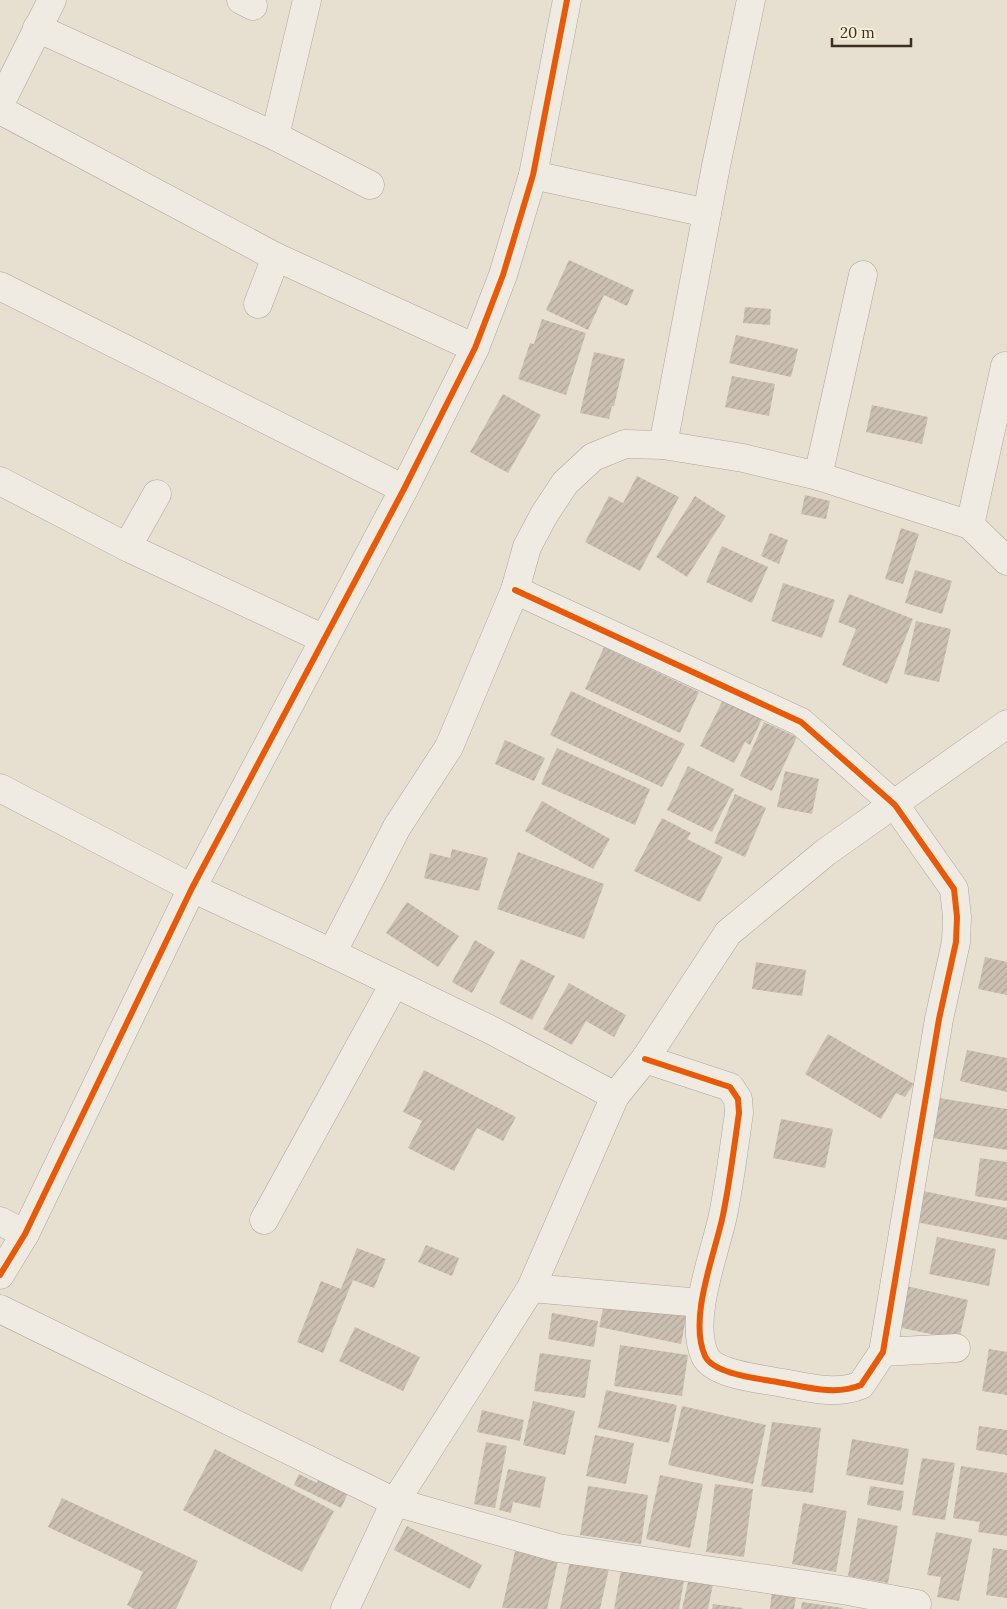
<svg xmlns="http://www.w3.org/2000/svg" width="1007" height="1609" font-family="Lora,serif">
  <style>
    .building { fill: url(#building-hatch) }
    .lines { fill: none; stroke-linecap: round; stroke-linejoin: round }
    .minor-casing { stroke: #ada599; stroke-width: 29 }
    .minor { stroke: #efebe3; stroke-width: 28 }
    .cycleway-casing { stroke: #f7eed8; stroke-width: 9 }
    .cycleway { stroke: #e8590c; stroke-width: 6 }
  </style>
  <defs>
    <pattern id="building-hatch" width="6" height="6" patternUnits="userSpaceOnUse" patternTransform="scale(1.25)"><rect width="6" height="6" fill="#cbbfb2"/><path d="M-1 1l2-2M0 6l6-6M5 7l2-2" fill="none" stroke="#afa499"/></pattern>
  </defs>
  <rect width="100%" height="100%" fill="#e7e0d1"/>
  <!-- building -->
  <g class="building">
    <path d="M569,260L634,290L627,306L604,295L588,330L546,310Z"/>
    <path d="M745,307L771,309L770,325L743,323Z"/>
    <path d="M542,319L586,333L566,395L518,379L530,343L534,344Z"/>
    <path d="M736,335L798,349L791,377L729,363Z"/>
    <path d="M594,352L625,359L614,406H612L609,419L580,413Z"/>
    <path d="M732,376L775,384L769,416L725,407Z"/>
    <path d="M503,394L541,415L508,473L470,452Z"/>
    <path d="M872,405L928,417L922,444L866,432Z"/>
    <path d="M637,476L679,497L640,571L585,542L609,496L623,503Z"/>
    <path d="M805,495L830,501L826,519L801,514Z"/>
    <path d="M695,496L726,516L687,577L656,557Z"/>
    <path d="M901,528L919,534L903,584L885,579Z"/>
    <path d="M770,533L788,540L779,564L761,556Z"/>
    <path d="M722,546L768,567L752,603L706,582Z"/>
    <path d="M915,570L952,581L942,614L905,603Z"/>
    <path d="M783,583L835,600L822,638L771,621Z"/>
    <path d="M849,594L913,619L887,684L842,665L856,629L838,622Z"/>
    <path d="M916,621L951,629L939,682L904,674Z"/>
    <path d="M604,647L699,692L680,733L585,689Z"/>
    <path d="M571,691L685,744L662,787L550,735Z"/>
    <path d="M723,700L762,719L750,745L745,742L734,763L700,746Z"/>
    <path d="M764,722L797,737L772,791L740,776Z"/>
    <path d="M505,740L545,758L534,781L495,764Z"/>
    <path d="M557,748L650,789L635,825L541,784Z"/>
    <path d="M688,766L734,789L712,832L667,810Z"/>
    <path d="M785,771L819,779L812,814L777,807Z"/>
    <path d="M735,794L766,808L745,857L714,843Z"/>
    <path d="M542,801L610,839L593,869L525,831Z"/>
    <path d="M662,818L691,833L687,839L723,857L700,902L634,871Z"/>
    <path d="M452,849L488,858L479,891L424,878L430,853L450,858Z"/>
    <path d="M518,852L604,884L584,939L497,909Z"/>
    <path d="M407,902L459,936L438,967L386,933Z"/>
    <path d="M475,940L495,952L472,993L452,982Z"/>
    <path d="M985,957L1007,962V995L978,989Z"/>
    <path d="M521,959L555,976L532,1020L499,1003Z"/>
    <path d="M756,962L806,970L802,996L752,989Z"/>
    <path d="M569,983L626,1015L614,1037L586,1021L572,1045L543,1029Z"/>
    <path d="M828,1034L914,1084L905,1097L896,1093L881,1119L805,1074Z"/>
    <path d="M967,1050L1007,1058V1092L960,1081Z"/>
    <path d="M424,1070L516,1117L503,1141L477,1128L454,1171L408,1148L422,1121L403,1112Z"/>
    <path d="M933,1097L1007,1109V1150L926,1137Z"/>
    <path d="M781,1119L833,1129L825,1168L773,1158Z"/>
    <path d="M980,1158L1007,1162V1201L975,1196Z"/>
    <path d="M923,1191L1007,1208V1240L916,1222Z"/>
    <path d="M937,1237L996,1249L989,1286L929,1274Z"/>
    <path d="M426,1245L459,1258L452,1276L418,1262Z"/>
    <path d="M357,1248L386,1259L374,1288L353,1280L323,1353L297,1342L321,1281L341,1289Z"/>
    <path d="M906,1286L968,1300L959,1340L897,1327Z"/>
    <path d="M606,1296L687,1313L681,1344L599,1327Z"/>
    <path d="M552,1313L598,1321L594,1347L548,1339Z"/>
    <path d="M355,1327L420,1357L403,1391L339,1361Z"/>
    <path d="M620,1345L688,1355L682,1396L614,1386Z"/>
    <path d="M989,1349L1007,1352V1395L982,1391Z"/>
    <path d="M540,1353L591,1360L585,1398L534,1391Z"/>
    <path d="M606,1390L677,1405L669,1443L598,1428Z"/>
    <path d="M533,1401L575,1411L565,1455L523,1445Z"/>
    <path d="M682,1406L766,1425L753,1484L668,1465Z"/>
    <path d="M482,1410L524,1420L520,1441L477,1432Z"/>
    <path d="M772,1422L821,1428L813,1493L761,1486Z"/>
    <path d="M979,1426L1007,1430V1455L976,1450Z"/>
    <path d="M595,1435L634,1443L626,1484L586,1476Z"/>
    <path d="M852,1439L909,1449L903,1485L846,1475Z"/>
    <path d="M486,1442L507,1446L495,1508L474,1504Z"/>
    <path d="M215,1449L334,1511L302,1572L183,1510Z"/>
    <path d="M922,1458L955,1463L945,1520L912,1515Z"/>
    <path d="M961,1466L1007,1473V1536L978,1532L980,1522L953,1518Z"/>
    <path d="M508,1469L546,1477L540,1508L513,1502L511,1513L499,1510Z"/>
    <path d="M299,1474L317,1483L319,1477L349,1491L341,1508L294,1485Z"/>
    <path d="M660,1475L703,1484L690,1548L646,1539Z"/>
    <path d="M715,1484L753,1489L744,1557L706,1552Z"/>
    <path d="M588,1486L648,1495L641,1544L580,1535Z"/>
    <path d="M870,1486L904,1491L901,1511L867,1505Z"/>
    <path d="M62,1498L198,1561L176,1609H134L127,1605L143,1572L48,1527Z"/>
    <path d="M803,1503L847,1511L836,1572L792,1564Z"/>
    <path d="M858,1518L898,1526L888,1583L848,1576Z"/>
    <path d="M407,1526L482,1565L470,1589L394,1550Z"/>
    <path d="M936,1532L972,1539L959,1601L937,1597L941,1577L927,1575Z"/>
    <path d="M993,1548L1007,1550V1598L986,1595Z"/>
    <path d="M515,1551L558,1561L547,1609L502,1608Z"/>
    <path d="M571,1556L610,1564L600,1609H560Z"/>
    <path d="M621,1570L684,1581L679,1609H614Z"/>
    <path d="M690,1573L714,1579L708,1609H682Z"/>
    <path d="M772,1590L797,1593L794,1609H770Z"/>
    <path d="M802,1602L843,1608V1609H801Z"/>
    <path d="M713,1604L743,1608V1609H712Z"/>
  </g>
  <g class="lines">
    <defs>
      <g id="minor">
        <path d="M241,0L253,6"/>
        <path d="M37,28L275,136L370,185"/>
        <path d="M0,104L52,0"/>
        <path d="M0,110L276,257L475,348"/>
        <path d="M275,136L307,0"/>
        <path d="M533,175L707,213"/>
        <path d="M0,286L404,489"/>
        <path d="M258,304L276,257"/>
        <path d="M663,445L716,166L751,0"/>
        <path d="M818,476L863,275"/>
        <path d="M0,481L127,547L324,639"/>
        <path d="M970,525L1005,366"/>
        <path d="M127,547L157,494"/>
        <path d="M515,590L801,722L895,805L954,889L957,917L956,942L939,1019L883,1352L861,1385C833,1397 800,1385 771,1381C754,1378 713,1373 705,1356C688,1318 715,1254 723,1215C730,1181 734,1147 739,1113L738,1099L730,1087L645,1059"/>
        <path d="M0,788L192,888L332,953L493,1031L615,1096"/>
        <path d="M332,953L397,827L449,747L515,590L527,547L544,515L565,483L593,457L625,444L663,445L743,458L818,476L970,525L1007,561"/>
        <path d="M264,1220L394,984"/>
        <path d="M0,1221L25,1234"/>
        <path d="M0,1275L25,1234L192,888L404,489L475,348L503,275L533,175L567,0"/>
        <path d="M531,1288L701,1303"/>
        <path d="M0,1309L395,1502L558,1548L848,1591L917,1604"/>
        <path d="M883,1352L956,1348"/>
        <path d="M345,1609L395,1502L531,1288L615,1096L645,1059L728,933L826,852L1007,724"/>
      </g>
    </defs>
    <!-- minor casing -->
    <use href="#minor" class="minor-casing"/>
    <!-- minor -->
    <use href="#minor" class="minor"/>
    <defs>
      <g id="cycleway">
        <path d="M515,590L801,722L895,805L954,889L957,917L956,942L939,1019L883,1352L861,1385C833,1397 800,1385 771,1381C754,1378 713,1373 705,1356C688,1318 715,1254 723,1215C730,1181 734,1147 739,1113L738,1099L730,1087L645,1059"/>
        <path d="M0,1275L25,1234L192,888L404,489L475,348L503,275L533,175L567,0"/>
      </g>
    </defs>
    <!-- cycleway casing -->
    <use href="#cycleway" class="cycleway-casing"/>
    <!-- cycleway -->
    <use href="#cycleway" class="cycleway"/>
  </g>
  <!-- scale -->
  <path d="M832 38v8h79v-8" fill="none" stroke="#3d2e20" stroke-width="2.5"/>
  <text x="840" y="38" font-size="15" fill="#3d2e20" stroke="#f7eed8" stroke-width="4" paint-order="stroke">20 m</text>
</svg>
